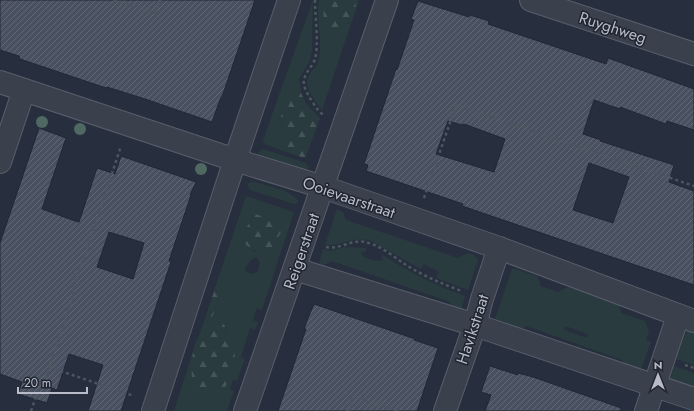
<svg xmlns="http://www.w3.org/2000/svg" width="694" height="411" font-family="Jost,sans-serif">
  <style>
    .green { fill: #2a3b3f; fill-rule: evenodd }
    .forest { fill: url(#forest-firs) }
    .building { fill: url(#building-hatch); stroke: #222734; fill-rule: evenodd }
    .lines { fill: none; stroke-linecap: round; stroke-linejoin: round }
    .minor-casing { stroke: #595e6b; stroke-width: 24 }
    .path { stroke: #49585d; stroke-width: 2.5; stroke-dasharray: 3 3; stroke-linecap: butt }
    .minor { stroke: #3b404d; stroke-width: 22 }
    .tree { fill: #4f6861 }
    .labels { text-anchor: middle; stroke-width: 3; stroke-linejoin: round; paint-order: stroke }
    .street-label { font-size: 16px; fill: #b7bcc8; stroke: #202532 }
  </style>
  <defs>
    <pattern id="forest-firs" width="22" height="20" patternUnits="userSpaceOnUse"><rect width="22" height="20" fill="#2a3b3f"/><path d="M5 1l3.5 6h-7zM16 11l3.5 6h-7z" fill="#475559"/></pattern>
    <pattern id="building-hatch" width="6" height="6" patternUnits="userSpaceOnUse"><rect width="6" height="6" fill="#495161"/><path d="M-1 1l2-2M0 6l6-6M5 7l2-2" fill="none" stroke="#616876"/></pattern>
  </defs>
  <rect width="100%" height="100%" fill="#272e3d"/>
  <!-- green -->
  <g class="green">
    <path d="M313,0L312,50L310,60L293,90L288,108L282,113L280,120L286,152L265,144L263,140Z"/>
    <path d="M319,0H322L324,20L326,26L349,24L350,14L356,6L355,0H359L322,110C317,104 308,91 307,84C306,75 315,69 318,62C324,42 315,20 319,0Z"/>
    <path d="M263,149L306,163L309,168L306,171L261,158L258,153Z"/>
    <path d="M251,182H255C268,186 292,190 299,202L294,204L250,190L247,184Z"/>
    <path d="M246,196L294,212L262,310L257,308L253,320L258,322L255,330L250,328L241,357L245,359L237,381L233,380L230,389L234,391L227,411H174L192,354V376L231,373L234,366V352L228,345L226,337V328C213,316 209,324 199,335L205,319L210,318C219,305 220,287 223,271L221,270ZM255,214L281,232L274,245L268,262L265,260L259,252L253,251L248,245L247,226ZM256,257L260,262L258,271L252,274L246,272L245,268L252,259Z"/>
    <path d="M337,209L343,212L346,220L458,258L468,253L474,255L478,260L468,290L436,278L439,272L424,264L421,269L369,240C350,237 341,246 325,245Z"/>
    <path d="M345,247L366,248V251L361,252L363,257L376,261L383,260L381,256L383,255C409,272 436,286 465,296L461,311H453L450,302L332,261L324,265L319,264L323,249L330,251Z"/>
    <path d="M512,269H515L537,276L541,286L558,292L568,287L619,305L621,313L645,321L649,332L646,340L651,342L641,369L626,370L622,360L526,326L520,330L496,323L495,319ZM565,326L588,334L587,338L564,330Z"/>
    <path d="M688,327L694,330V365L676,359Z"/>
    <path d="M674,366L694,373V387L683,390L668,385Z"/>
  </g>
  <!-- forest -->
  <g class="forest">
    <path d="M322,0H355L356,6C350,14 350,22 345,31H337L326,26L324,20Z"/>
    <path d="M299,79L301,93L307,105L320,118L305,158L286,152L280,120L282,113L288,108L293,90Z"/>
    <path d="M255,214L279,222L281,232L274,245L269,262L265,260L259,252C251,250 246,244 239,239Z"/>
    <path d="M221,270L224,274V279L213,315L211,318L205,319Z"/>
    <path d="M214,321C231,325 223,327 227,341C229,345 232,347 234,351C238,361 229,381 224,389C211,393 197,391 192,377C191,372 192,366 192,361C192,353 195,341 200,334C203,329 208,324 214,321Z"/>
  </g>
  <!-- building -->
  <g class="building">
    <path d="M0,0H255L222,97H221L212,122L145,99L107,87L106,88L20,59L19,56L0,50Z"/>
    <path d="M418,1L469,17L470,15L489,21L488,24L606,64L608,58L694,89V130L667,121L666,124L620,107V109L594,100L583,134L601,140L600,141L674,165L669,182L694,191V285L509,222L462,206L463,204L366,171L368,165L364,164L396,69L397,70L414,20L411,19ZM448,121L462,125L464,124L505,139L494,172L436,154ZM589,163L629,177L613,223L573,210Z"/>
    <path d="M39,128L66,138L42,209L75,221L79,222L97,168L115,174L121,156L196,182L190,195H191L169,261L171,262L121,411H88L103,365L69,354L57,390L52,388L47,403L18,394L22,382L0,374V243ZM109,232L144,243L133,279L97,267Z"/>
    <path d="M314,304L415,339L414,340L438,348L417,411H278L306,329H304L308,318Z"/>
    <path d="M490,366L518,375V373L533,377L621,408V411H485L491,395L481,392Z"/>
  </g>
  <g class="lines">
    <defs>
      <g id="minor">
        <path d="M531,0L694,54"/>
        <path d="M0,82L235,160L323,187L499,248L694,321"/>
        <path d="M0,162L24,90"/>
        <path d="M295,269L475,325L694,399"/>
        <path d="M153,411L235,160L289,0"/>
        <path d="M245,411L387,0"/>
        <path d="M445,411L475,325L482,299L499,248"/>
        <path d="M646,411L678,316"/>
      </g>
    </defs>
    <!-- minor casing -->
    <use href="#minor" class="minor-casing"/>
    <!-- path -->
    <g class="path">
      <path d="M114,0L155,13L160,0"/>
      <path d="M315,0C315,16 319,45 315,59C312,68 302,75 304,85C305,91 318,113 324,115"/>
      <path d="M424,198L456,105L694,186"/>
      <path d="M326,247C339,250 352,239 365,242C380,245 394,257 406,265C424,276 442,284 462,291"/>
      <path d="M685,365L694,368"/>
      <path d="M49,367L134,396"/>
      <path d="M43,385L72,300C73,284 79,267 86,253L121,146"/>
      <path d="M31,411L39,388"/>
      <path d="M348,411L353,396L398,411"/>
    </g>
    <!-- minor -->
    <use href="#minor" class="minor"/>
  </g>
  <!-- trees -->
  <g class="tree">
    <circle cx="42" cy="122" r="6"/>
    <circle cx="80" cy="129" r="6"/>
    <circle cx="201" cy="169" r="6"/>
  </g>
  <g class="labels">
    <!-- street labels -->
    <g class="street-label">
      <text transform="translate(613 27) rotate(18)" y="6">Ruyghweg</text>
      <text transform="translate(349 197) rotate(19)" y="6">Ooievaarstraat</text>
      <text transform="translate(301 251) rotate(-71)" y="6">Reigerstraat</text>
      <text transform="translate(472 329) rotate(-72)" y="6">Havikstraat</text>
    </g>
  </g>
  <!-- north arrow -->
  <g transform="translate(658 375)" stroke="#202532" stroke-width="3" paint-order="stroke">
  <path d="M0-3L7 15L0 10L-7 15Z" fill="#b7bcc8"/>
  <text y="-6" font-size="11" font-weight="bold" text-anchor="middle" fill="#b7bcc8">N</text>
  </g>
  <!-- scale -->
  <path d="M18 387v6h69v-6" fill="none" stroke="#b7bcc8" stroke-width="2"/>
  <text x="24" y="387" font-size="12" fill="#b7bcc8" stroke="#202532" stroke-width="3" paint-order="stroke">20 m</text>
</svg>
